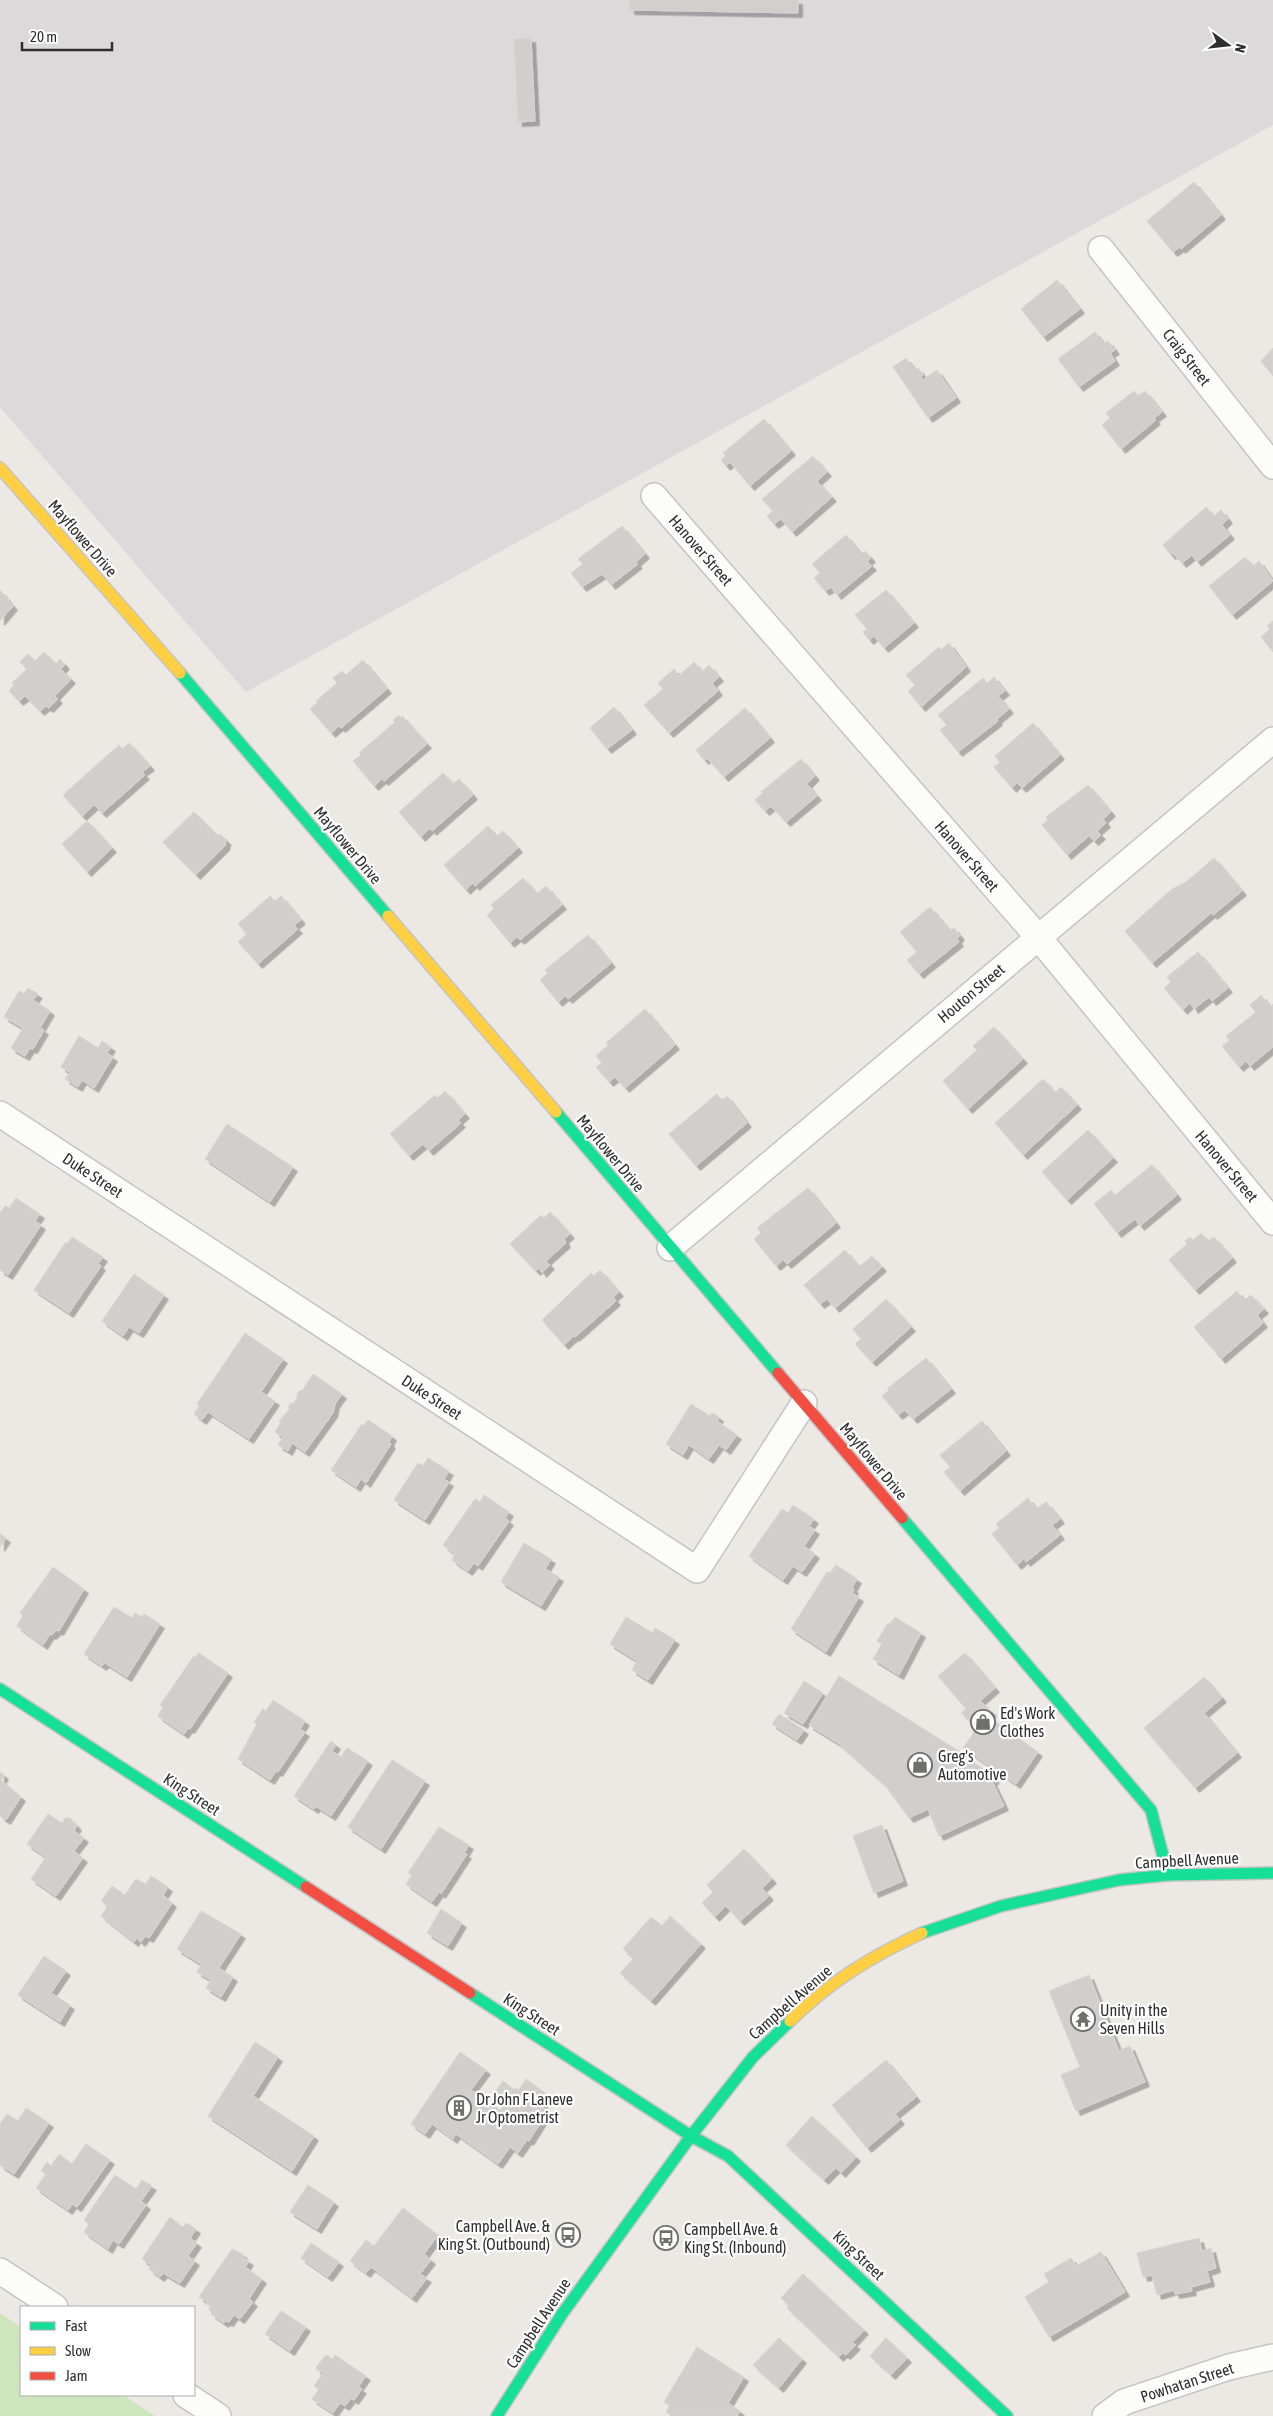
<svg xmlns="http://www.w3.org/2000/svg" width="1273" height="2416" font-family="'Asap Condensed',sans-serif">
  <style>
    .industrial { fill: #dcd9db }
    .green { fill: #cee6be }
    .building { fill: #d1cecb; stroke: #d7d4d0; filter: url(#shadow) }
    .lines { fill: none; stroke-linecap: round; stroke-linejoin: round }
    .street-casing { stroke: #c5c4c5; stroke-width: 28 }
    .fast-casing { stroke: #c5c4c5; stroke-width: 14 }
    .slow-casing { stroke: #c5c4c5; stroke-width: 14 }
    .jam-casing { stroke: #c5c4c5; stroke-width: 14 }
    .street { stroke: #fcfcfb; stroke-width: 25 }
    .fast { stroke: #16e098; stroke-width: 11 }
    .slow { stroke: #ffcf43; stroke-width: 11 }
    .jam { stroke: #f24e42; stroke-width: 11 }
    .labels { text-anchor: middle; stroke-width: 4.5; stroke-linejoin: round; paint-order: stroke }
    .street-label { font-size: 16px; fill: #2e2e2e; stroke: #fff }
    .poi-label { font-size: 16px; fill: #2e2e2e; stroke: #fff; text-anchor: start }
  </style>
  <defs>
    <filter id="shadow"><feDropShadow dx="4.5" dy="4.5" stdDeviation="0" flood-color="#0004"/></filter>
  </defs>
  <rect width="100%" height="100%" fill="#ece8e4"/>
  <!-- industrial -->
  <path class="industrial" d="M0,0H1273V125L246,692L0,407Z"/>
  <!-- green -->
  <path class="green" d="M0,2313L21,2327V2395H123L155,2416H0Z"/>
  <!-- building -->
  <g class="building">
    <path d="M630,0H798V13L630,10Z"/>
    <path d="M531,38L535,121L518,122L514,39Z"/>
    <path d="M1194,182L1221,215L1181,249L1180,247L1173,252L1147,221Z"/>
    <path d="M1057,280L1080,309L1043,337L1021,309Z"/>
    <path d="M1095,332L1104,344L1108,341L1115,350L1110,353L1115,361L1079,387L1058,359Z"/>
    <path d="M1273,348V376L1261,361Z"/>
    <path d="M906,358L915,370L918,368L923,375L921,377L923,380L937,370L956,398L928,418L893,367Z"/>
    <path d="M1134,391L1138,396L1145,391L1162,412L1154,418L1156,420L1121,449L1102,425L1110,418L1106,413Z"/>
    <path d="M764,419L791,451L750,486L730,462L726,466L721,460L726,456L723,453Z"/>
    <path d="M813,456L827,472L817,481L832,497L792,532L781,519L774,524L767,516L773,511L762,499Z"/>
    <path d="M1206,507L1214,516L1221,510L1228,519L1222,525L1230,535L1197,562L1192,555L1182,563L1173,553L1171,555L1163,545Z"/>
    <path d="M622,526L645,554L636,562L638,564L611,585L602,574L582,587L571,573L583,564L578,559Z"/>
    <path d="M846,535L861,554L865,551L871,558L867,561L872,566L837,595L831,587L825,591L814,578L820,573L812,564Z"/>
    <path d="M1245,557L1253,566L1259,561L1273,581L1232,615L1209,586Z"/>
    <path d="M0,590L13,606L0,621Z"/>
    <path d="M886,590L914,623L884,648L874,636L869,640L863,632L867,629L855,615Z"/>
    <path d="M1273,621V652L1261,637L1270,629L1267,626Z"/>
    <path d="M949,643L966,667L921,707L908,691L915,685L906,675L939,647L941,650Z"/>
    <path d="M44,652L56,664L60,659L65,665L61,669L71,679L55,696L58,699L49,708L46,706L40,711L25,696L19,701L9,691L14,685L12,683L27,669L20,662L28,654L35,661Z"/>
    <path d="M363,660L387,689L341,728L339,726L331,733L310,709L318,702L316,701L337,683L333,678L342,671L346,675Z"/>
    <path d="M694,662L702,672L709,665L719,677L712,683L718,691L669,733L644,705L663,689L658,683L674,669L679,676Z"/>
    <path d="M994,677L1005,691L998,696L1009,709L997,719L998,721L958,752L940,730L947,725L938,715L983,678L987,683Z"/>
    <path d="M614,707L632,730L607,749L590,728Z"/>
    <path d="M745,708L770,738L724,777L707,758L704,760L696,750Z"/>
    <path d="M399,715L400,718L402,716L427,744L384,781L382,779L374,786L353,761L361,755L359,753L395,722L393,720Z"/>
    <path d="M1033,723L1060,755L1022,788L1017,783L1012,788L994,767L1000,762L995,756Z"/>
    <path d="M129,743L150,766L142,772L145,775L102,813L94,805L82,816L63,795L119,745L122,749Z"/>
    <path d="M801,759L815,776L807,784L817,796L786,822L771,806L765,811L755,800L763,793L761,792Z"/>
    <path d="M443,773L453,784L459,779L473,795L432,831L430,828L421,837L399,812Z"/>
    <path d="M1088,785L1111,812L1103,819L1106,823L1097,831L1101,835L1094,841L1089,836L1067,855L1042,825L1048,820L1046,817Z"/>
    <path d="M194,812L218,836L220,834L227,841L225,843L226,845L196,875L163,842Z"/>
    <path d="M87,821L112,848L87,872L62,844Z"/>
    <path d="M488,826L497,836L503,831L518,848L475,886L473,883L466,890L444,865Z"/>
    <path d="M1214,858L1242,891L1213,915L1211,913L1152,963L1125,931L1172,889L1186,882Z"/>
    <path d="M523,878L537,894L546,886L562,905L520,940L517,937L510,943L487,915L494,909L491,905Z"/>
    <path d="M270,896L275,901L281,896L301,920L294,925L298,929L258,964L238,942L247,934L238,924Z"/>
    <path d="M930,907L950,931L954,928L960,936L957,939L959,942L919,974L907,960L917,952L900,932Z"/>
    <path d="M588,935L611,963L568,999L565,996L558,1002L540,980L548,973L545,970Z"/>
    <path d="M1198,952L1228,988L1212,1001L1209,997L1194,1009L1190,1003L1183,1010L1164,988L1171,982L1167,977Z"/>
    <path d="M28,988L38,994L33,1000L50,1011L40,1028L44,1030L33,1049L30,1048L25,1056L11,1048L23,1028L4,1017L19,991L24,994Z"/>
    <path d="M1261,995L1270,1007L1273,1004V1047L1250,1066L1246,1061L1239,1067L1222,1046L1229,1041L1226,1036L1256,1012L1250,1005Z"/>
    <path d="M645,1009L675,1045L625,1088L615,1077L609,1082L596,1067L602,1063L596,1056L608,1045L606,1043Z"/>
    <path d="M994,1027L1023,1059L968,1109L943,1081L977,1050L973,1046Z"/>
    <path d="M79,1036L98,1048L102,1041L111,1047L107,1053L113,1057L94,1088L82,1080L78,1087L65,1079L70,1072L61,1067Z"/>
    <path d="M1043,1079L1055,1093L1061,1087L1077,1105L1023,1155L995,1123Z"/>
    <path d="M445,1091L465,1114L458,1120L461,1123L429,1151L423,1144L409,1156L390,1134L435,1095L438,1098Z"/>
    <path d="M717,1094L722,1101L727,1096L747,1123L696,1166L669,1134Z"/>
    <path d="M227,1124L293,1167L270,1202L205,1159Z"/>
    <path d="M1088,1130L1113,1158L1067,1200L1042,1172Z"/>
    <path d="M1152,1165L1177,1195L1140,1226L1135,1219L1117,1233L1094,1204L1111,1190L1115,1195Z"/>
    <path d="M808,1188L836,1223L787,1264L783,1260L776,1266L754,1239L761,1233L757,1228Z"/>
    <path d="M16,1198L40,1214L35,1221L41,1225L8,1275L0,1270V1213L5,1206L9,1208Z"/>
    <path d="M550,1212L570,1234L564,1239L566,1243L546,1261L550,1265L542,1273L539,1268L536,1271L510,1244L541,1215L544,1218Z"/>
    <path d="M1201,1233L1208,1241L1214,1237L1232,1258L1195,1290L1169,1260L1187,1244L1185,1241L1190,1237L1193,1240Z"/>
    <path d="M72,1237L103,1257L98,1264L101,1266L69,1313L34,1290L65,1243L67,1244Z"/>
    <path d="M845,1250L859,1267L872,1256L882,1267L835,1308L827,1299L820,1304L804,1285Z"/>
    <path d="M600,1270L619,1292L613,1297L616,1301L575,1337L574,1336L564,1345L542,1320L591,1273L594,1276Z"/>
    <path d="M134,1274L164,1295L139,1333L129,1327L123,1336L102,1321Z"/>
    <path d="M1237,1291L1244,1300L1251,1295L1264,1309L1257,1315L1263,1323L1221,1359L1194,1327Z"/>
    <path d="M886,1299L911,1327L872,1362L855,1344L861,1339L853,1329Z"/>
    <path d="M245,1333L283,1359L261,1392L275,1401L249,1439L208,1412L202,1420L194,1414L199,1406L197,1404Z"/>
    <path d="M926,1358L951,1389L913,1419L905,1410L898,1415L882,1396L889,1390L888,1388Z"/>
    <path d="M313,1374L342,1394L335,1404L333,1413L305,1452L292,1443L288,1451L278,1445L283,1437L275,1432L281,1422L279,1421L290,1409L288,1407L291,1403L293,1404L298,1396L297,1394L300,1390L302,1391Z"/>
    <path d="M691,1404L710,1416L712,1413L719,1417L717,1421L737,1435L726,1450L719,1445L709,1459L689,1445L683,1455L666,1444Z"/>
    <path d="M368,1420L392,1436L389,1442L391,1444L366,1483L361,1479L356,1487L331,1470L362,1424L364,1426Z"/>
    <path d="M982,1421L1006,1451L960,1491L944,1472L950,1467L940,1455Z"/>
    <path d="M428,1458L449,1471L444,1479L449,1482L425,1520L394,1500L418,1463L423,1466Z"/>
    <path d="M484,1495L509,1512L505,1518L509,1521L478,1566L474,1563L468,1571L452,1560L455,1554L443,1545L475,1499L480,1502Z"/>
    <path d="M1028,1498L1036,1509L1046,1502L1060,1519L1052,1525L1060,1535L1026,1562L1024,1559L1017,1565L992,1534L999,1528L996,1524Z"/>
    <path d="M793,1505L814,1519L809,1526L815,1530L804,1546L815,1554L802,1572L793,1566L783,1580L749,1556L782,1509L788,1513Z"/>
    <path d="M0,1534L6,1538L0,1547Z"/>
    <path d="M524,1543L551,1559L545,1569L559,1577L541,1606L501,1582Z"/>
    <path d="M836,1565L857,1579L852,1588L854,1589L852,1593L859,1597L826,1652L791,1629L827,1572L830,1573Z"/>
    <path d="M53,1567L84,1589L59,1631L57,1630L52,1635L50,1634L43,1645L17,1626L23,1616L20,1613Z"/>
    <path d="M114,1607L132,1618L135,1613L142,1617L144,1614L160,1624L127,1677L105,1663L102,1666L84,1654Z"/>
    <path d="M626,1617L653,1633L655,1628L675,1640L648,1680L632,1670L637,1661L610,1644Z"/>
    <path d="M895,1617L921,1633L899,1675L873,1659L882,1644L877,1641L888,1623L890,1624Z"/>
    <path d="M199,1653L228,1673L190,1729L188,1728L184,1734L158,1716L163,1707L160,1705L194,1656L196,1657Z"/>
    <path d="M965,1653L995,1688L980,1701L992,1712L987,1716L1038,1752L1016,1784L963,1748L977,1728L961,1713L966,1709L938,1676Z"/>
    <path d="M839,1676L962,1753L993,1777L995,1779L992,1781L1004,1806L939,1836L928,1809L909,1818L884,1784L838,1743L809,1725Z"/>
    <path d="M1204,1677L1222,1698L1204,1713L1237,1753L1195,1788L1144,1728Z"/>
    <path d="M804,1681L823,1693L803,1724L784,1713Z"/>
    <path d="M273,1700L305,1721L300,1729L305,1732L278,1772L276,1771L270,1780L238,1759L257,1724L254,1722L263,1709L266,1711Z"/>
    <path d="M779,1714L804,1730L797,1740L772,1724Z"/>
    <path d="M331,1741L336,1745L332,1751L341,1757L347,1748L368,1761L331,1816L316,1806L314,1809L294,1796Z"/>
    <path d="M392,1760L425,1781L381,1849L348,1827Z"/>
    <path d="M0,1772L4,1775L1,1780L21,1797L6,1820L0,1816Z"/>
    <path d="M48,1814L62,1823L66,1817L68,1819L69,1817L77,1826L74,1831L84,1838L74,1851L83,1858L56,1896L31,1879L46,1857L27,1844Z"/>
    <path d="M882,1825L903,1881L874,1893L853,1836Z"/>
    <path d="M439,1827L469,1845L464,1853L467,1854L441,1894L439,1892L432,1902L406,1884L412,1875L408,1873Z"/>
    <path d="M744,1849L772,1879L762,1888L769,1896L740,1921L726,1906L715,1917L702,1903L713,1892L707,1885Z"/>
    <path d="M151,1876L168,1887L163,1895L172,1903L149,1938L145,1936L141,1942L136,1938L134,1942L101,1916L108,1906L101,1901L112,1886L125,1895L136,1879L146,1884Z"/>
    <path d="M441,1909L462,1923L448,1946L427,1933Z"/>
    <path d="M201,1911L241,1934L219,1968L233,1977L221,1997L206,1988L211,1980L197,1972L201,1964L177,1949Z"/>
    <path d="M670,1916L701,1944L651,2001L620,1973L634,1958L623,1949L651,1917L662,1926Z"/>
    <path d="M44,1956L66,1971L51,1993L70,2005L60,2022L18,1995Z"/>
    <path d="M1089,1975L1119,2051L1130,2046L1145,2082L1076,2111L1061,2075L1080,2067L1049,1991Z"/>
    <path d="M255,2042L278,2057L253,2096L314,2136L292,2171L208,2116Z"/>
    <path d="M460,2052L486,2070L471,2090L500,2110L502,2106L491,2098L503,2081L514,2090L515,2088L519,2090L526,2079L548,2095L541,2106L548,2111L529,2141L527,2140L518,2153L510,2147L498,2164L456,2134L453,2139L432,2124L425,2134L411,2124Z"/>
    <path d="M886,2060L916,2097L895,2114L900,2120L867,2148L832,2105Z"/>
    <path d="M26,2108L49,2123L14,2174L0,2165V2124L7,2114L18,2121Z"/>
    <path d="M812,2116L856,2157L841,2173L836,2168L824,2180L786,2145Z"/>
    <path d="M86,2144L110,2160L77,2207L72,2204L68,2210L36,2188L46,2174L41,2171L47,2162L51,2166L59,2154L72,2164Z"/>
    <path d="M115,2175L136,2189L142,2180L152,2186L141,2201L146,2205L119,2244L113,2240L108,2249L84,2232L89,2224L84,2220Z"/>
    <path d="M308,2185L334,2202L317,2229L290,2212Z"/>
    <path d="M403,2208L438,2235L424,2254L431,2260L420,2274L427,2278L412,2298L371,2267L366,2273L350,2261L366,2240L374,2246Z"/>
    <path d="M170,2217L183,2227L186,2223L196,2229L190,2238L197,2243L188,2256L195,2261L180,2283L163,2273L160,2277L149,2269L151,2265L142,2259Z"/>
    <path d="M1199,2238L1202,2251L1211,2248L1216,2268L1207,2271L1210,2282L1191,2287L1192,2291L1175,2294L1174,2290L1157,2295L1152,2275L1143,2277L1137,2253Z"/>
    <path d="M311,2243L339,2262L328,2277L301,2258Z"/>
    <path d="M232,2249L243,2254L242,2257L249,2261L245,2267L262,2279L249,2299L253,2302L240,2319L234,2315L229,2322L225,2321L224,2323L211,2314L212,2313L209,2310L212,2305L205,2304L207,2302L199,2297Z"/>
    <path d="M1101,2252L1125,2292L1049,2337L1025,2297L1049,2282L1044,2274L1071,2258L1076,2266Z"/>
    <path d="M803,2274L864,2330L852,2343L856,2345L846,2355L843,2353L839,2357L787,2308L789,2306L781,2298Z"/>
    <path d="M281,2311L306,2327L290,2351L265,2334Z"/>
    <path d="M779,2338L802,2359L779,2388L753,2365Z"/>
    <path d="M886,2338L907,2358L891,2375L870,2356Z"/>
    <path d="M697,2347L744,2377L728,2403L740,2411L737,2416H673L666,2412L670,2406L664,2402Z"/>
    <path d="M326,2355L333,2359L335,2355L366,2376L358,2387L362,2389L354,2400L351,2398L345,2406L340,2403L333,2413L312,2399L319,2389L314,2386L323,2373L316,2369L317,2366Z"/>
  </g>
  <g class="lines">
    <defs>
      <g id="street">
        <path d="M1101,249L1273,466"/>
        <path d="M654,496L1038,937L1273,1222"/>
        <path d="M0,1114L697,1570L804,1403"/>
        <path d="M670,1248L1273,740"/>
        <path d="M0,2271L55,2307"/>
        <path d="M186,2395L218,2416"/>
        <path d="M1105,2416L1124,2402L1229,2367L1273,2357"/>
      </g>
      <g id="fast">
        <path d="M180,673L388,916"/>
        <path d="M556,1112L778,1373"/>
        <path d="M902,1518L1151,1810L1168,1875"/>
        <path d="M0,1689L306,1887"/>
        <path d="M922,1933L1001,1906L1119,1880L1168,1875L1273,1873"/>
        <path d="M470,1993L691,2136L728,2156L1007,2416"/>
        <path d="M497,2416L562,2314L691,2136L753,2057L790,2021"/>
      </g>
      <g id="slow">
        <path d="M0,468L180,673"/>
        <path d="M388,916L556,1112"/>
        <path d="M790,2021C831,1981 870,1957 922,1933"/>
      </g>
      <g id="jam">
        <path d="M778,1373L902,1518"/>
        <path d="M306,1887L470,1993"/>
      </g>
    </defs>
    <!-- street casing -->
    <use href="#street" class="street-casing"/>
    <!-- fast casing -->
    <use href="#fast" class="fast-casing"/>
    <!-- slow casing -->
    <use href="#slow" class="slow-casing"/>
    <!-- jam casing -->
    <use href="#jam" class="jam-casing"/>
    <!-- street -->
    <use href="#street" class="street"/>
    <!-- fast -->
    <use href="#fast" class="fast"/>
    <!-- slow -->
    <use href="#slow" class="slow"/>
    <!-- jam -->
    <use href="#jam" class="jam"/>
  </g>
  <!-- icons -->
  <defs>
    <symbol id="shop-ring" viewBox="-11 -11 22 22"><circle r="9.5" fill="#fff" stroke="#706f6e" stroke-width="1.5"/><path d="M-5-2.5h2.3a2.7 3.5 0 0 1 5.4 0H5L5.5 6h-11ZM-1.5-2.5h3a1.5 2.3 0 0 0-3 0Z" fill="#706f6e"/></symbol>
    <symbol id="temple-ring" viewBox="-11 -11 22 22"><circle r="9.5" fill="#fff" stroke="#706f6e" stroke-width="1.5"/><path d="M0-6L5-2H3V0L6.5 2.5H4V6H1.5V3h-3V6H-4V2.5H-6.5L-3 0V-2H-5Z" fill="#706f6e"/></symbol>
    <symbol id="building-ring" viewBox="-11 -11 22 22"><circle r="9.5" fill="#fff" stroke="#706f6e" stroke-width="1.5"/><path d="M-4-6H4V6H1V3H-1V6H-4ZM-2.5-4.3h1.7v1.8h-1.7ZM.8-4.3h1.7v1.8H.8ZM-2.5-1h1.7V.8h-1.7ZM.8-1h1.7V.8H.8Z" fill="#706f6e"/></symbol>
    <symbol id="bus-ring" viewBox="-11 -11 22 22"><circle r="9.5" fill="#fff" stroke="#706f6e" stroke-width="1.5"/><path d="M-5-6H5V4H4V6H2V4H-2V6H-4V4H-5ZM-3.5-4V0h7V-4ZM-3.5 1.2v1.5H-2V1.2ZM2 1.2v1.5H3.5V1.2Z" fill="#706f6e"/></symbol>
  </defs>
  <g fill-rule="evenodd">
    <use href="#shop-ring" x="969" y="1708" width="28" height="28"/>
    <use href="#shop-ring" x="906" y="1751" width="28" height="28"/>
    <use href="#temple-ring" x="1069" y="2005" width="28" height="28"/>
    <use href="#building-ring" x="445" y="2094" width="28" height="28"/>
    <use href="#bus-ring" x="554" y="2221" width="28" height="28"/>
    <use href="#bus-ring" x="652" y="2224" width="28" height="28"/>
  </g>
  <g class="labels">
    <!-- street labels -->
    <g class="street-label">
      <text transform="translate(1187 357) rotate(52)" y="6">Craig Street</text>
      <text transform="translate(83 538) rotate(49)" y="6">Mayflower Drive</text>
      <text transform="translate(701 550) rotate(49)" y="6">Hanover Street</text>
      <text transform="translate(348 845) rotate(50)" y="6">Mayflower Drive</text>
      <text transform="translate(967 856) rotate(49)" y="6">Hanover Street</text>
      <text transform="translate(971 993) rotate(-40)" y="6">Houton Street</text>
      <text transform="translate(611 1153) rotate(50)" y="6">Mayflower Drive</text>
      <text transform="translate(1227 1166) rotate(50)" y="6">Hanover Street</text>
      <text transform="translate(93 1175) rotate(33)" y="6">Duke Street</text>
      <text transform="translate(432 1397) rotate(33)" y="6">Duke Street</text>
      <text transform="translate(874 1461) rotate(50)" y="6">Mayflower Drive</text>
      <text transform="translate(192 1794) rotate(33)" y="6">King Street</text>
      <text transform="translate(1187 1860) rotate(-3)" y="6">Campbell Avenue</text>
      <text transform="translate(790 2002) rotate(-41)" y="6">Campbell Avenue</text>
      <text transform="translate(532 2014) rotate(33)" y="6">King Street</text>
      <text transform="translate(859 2255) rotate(43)" y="6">King Street</text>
      <text transform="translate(538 2323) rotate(-57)" y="6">Campbell Avenue</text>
      <text transform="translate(1187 2382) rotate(-18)" y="6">Powhatan Street</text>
    </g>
    <!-- poi labels -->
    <g class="poi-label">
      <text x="1000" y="1719">Ed's Work<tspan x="1000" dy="18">Clothes</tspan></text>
      <text x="938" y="1762">Greg's<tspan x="938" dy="18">Automotive</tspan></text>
      <text x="1100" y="2016">Unity in the<tspan x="1100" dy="18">Seven Hills</tspan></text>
      <text x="476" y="2105">Dr John F Laneve<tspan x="476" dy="18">Jr Optometrist</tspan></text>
      <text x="550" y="2232" text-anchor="end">Campbell Ave. &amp;<tspan x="550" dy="18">King St. (Outbound)</tspan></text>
      <text x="684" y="2235">Campbell Ave. &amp;<tspan x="684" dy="18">King St. (Inbound)</tspan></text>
    </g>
  </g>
  <!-- legend -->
  <rect x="20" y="2306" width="175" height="90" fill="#ffffff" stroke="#ababab"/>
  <rect x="30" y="2322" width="25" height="8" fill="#16e098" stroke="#ababab"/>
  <text x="65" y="2331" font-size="15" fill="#2e2e2e">Fast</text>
  <rect x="30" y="2347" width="25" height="8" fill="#ffcf43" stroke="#ababab"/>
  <text x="65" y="2356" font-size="15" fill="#2e2e2e">Slow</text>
  <rect x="30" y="2372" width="25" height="8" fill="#f24e42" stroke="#ababab"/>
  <text x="65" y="2381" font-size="15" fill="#2e2e2e">Jam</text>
  <!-- north arrow -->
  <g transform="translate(1228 45) rotate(105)" stroke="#ffffff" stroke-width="4" paint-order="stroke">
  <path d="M0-4L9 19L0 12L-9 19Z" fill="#2e2e2e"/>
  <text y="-8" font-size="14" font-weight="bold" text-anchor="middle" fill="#2e2e2e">N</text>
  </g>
  <!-- scale -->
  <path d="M22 42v8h90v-8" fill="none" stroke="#2e2e2e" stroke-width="2.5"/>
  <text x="30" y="42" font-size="15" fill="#2e2e2e" stroke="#ffffff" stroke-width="4" paint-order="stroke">20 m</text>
</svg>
